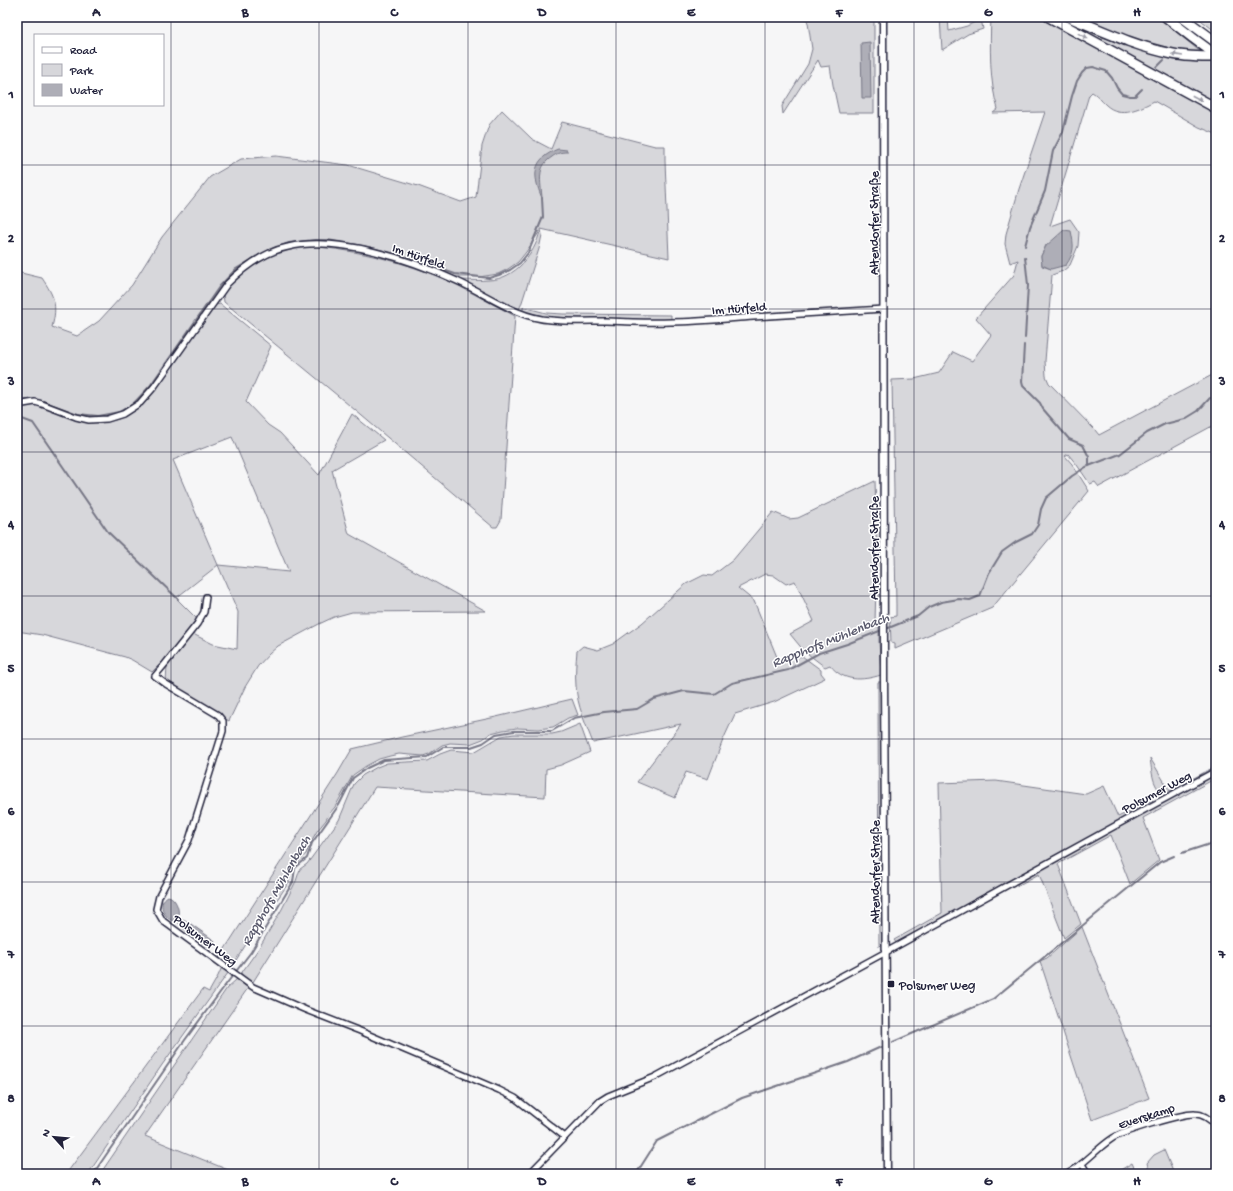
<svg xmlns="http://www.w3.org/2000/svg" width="1233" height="1191" font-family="'Gochi Hand',sans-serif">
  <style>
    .green { fill: #d7d7db; stroke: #7c7c8b; fill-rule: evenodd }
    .water { fill: #aeaeb7; stroke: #767685 }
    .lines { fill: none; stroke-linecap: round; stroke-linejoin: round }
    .stream { stroke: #767685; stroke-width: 2 }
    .minor-casing { stroke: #22223b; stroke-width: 8 }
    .tertiary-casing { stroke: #22223b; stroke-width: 9 }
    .motorway-casing { stroke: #22223b; stroke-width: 12 }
    .minor { stroke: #fff; stroke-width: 5 }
    .tertiary { stroke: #fff; stroke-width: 6 }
    .motorway { stroke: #fff; stroke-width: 9 }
    .oneway { fill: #9c9ca7 }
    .grid { fill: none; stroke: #22223b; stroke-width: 1; stroke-opacity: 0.55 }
    .poi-dot { fill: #22223b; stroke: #fff; stroke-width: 1.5 }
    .labels { text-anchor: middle; stroke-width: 3; stroke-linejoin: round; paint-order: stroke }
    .street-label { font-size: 13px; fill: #22223b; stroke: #fff }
    .poi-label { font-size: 13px; fill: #22223b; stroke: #fff; text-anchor: start }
    .water-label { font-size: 14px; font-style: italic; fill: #5a5a6d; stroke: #fff }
    .neatline { fill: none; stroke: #22223b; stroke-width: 1.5 }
    .grid-label { font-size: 13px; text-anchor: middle; font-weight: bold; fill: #22223b }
  </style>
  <rect width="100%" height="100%" fill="#f6f6f7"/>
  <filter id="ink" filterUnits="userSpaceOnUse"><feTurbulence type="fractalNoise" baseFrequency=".025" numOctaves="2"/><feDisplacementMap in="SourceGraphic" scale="8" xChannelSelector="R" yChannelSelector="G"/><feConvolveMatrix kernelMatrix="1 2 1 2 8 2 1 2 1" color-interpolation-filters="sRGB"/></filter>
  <g filter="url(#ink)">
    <!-- green -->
    <g class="green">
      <path d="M806,17H874V113H839L833,85L830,66L821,67L818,60L783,114L782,106L808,64L812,49L808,23Z"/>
      <path d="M940,17H948L949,31L967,26L981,19L983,29L968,34L942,50Z"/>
      <path d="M991,17H1158L1197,49L1216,61V134L1199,127L1154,101C1139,109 1120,118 1106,105C1101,101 1098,95 1092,92L1089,95L1050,226L1070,219L1079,232L1078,246L1070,265L1063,271L1052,275L1045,361L1046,376L1049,383L1095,430L1099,435L1216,373V424L1099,487L1095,482L1090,484L1077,465L1068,454L1065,456L1072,464L1089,491L992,608L895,649V644L891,643L890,617L896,616V605L892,380L914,379L939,373L953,352L972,361L991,335L976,318L1014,275L1018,260L1010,263L1005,244L1006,234L1019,189L1045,112L993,113L998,109C989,83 990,44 991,17ZM1046,245L1051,269L1042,266L1041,256Z"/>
      <path d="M1197,17L1216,18V32Z"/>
      <path d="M502,110L532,139L551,149L562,122L655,146H665V161L669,258L541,229L542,235L539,249L521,305L518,311L461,280C471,280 480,281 489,280C515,279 535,254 540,231L526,252L518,262L508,269L498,274L479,277H456L411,260L387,253L360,247L318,241L286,245L262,256L240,268L229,279L218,292L159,377C138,403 119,422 82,417C73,415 63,409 54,406C42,403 29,404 17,403V272L42,278C54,296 58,305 52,327L77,336L99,321L132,285L162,237L210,177L241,159L276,156L348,165L418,186L461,202L476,197L482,146L489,125Z"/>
      <path d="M307,246C359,250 412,263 459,286C478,296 496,306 515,316L501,520L497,527H493L355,410L224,302L223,294C243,265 272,251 307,246Z"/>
      <path d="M220,304L271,346L246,402L268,425L280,433L319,475L352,414L384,440L332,470L349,534L486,611L352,612L334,617L319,624L278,646L269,654L258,666L245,687L229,721L166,682L167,666L175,657L170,654L152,672L132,660L125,657L42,635L17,631V407C23,406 30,404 36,405C51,407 65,416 79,421C87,423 94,423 101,422C125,421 138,409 153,392L211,309L215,305ZM232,437L289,572L218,565L173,460ZM218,565L238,612L237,649L213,644L189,632L197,619L176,598Z"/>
      <path d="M523,307L546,313L563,314L671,315V320L556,319L539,317L523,311Z"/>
      <path d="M875,481L877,546L875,622L879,621V642L881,675C862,681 843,682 830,665L825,667L804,651L790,634L814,621L795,581L786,584L773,575L765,574L738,588L754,601L777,657L780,660L802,656L821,670V673L825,678L774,702L735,714L723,740L708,779L686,772L675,798L637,782L681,724L593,743C586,725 577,705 576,686C575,674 576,662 577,651L583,646L598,650L613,644L642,623L686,584L704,575L712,576L733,560L773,512L789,519L798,518Z"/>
      <path d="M878,682H881L882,944L879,947Z"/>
      <path d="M572,699L578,715L568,718L553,727L539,729L517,728L503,730L491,733L483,739L470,744L450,743L442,745L429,754L423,756L399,754L390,756L379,759L366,766L353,775L335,807L329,814L326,820L317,831L312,840L306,854L301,860L297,864L291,873L289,882L279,897L266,913L231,968L224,963L228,959L225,956L219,958L338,773L352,749L402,737L496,717Z"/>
      <path d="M580,724L590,752L561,765L546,769L545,797L375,787L253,982L246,979L240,975L259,948L282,909L296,881L300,869L307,864L339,820L354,784L363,775L377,767L387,763L427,761L440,754L451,750L474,752L501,736L514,734H552L561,732Z"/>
      <path d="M1150,758L1170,791L1216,766V769L1166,795C1152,789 1152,771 1150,758Z"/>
      <path d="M1216,774V778L1143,818L1159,860L1130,884L1111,835L1058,864L1081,924L1064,938L1039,874L1017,886L1018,882Z"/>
      <path d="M996,781L1086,794L1104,786L1118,817L1153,800L1152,803L1050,858L897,944L894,940L942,913L939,783Z"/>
      <path d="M1082,927L1149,1098L1092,1120L1040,961L1047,958Z"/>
      <path d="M222,967L228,973L162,1065L88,1174H66L203,989L209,992L218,976Z"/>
      <path d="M237,979L248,988L145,1136L238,1174H100L227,988Z"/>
      <path d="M1164,1150L1174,1174H1150L1147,1163L1154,1155Z"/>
      <path d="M1132,1163L1137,1174H1114Z"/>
    </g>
    <!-- water -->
    <g class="water">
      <path d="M870,42L871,98H862L861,43Z"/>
      <path d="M558,149L567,150V152C561,152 557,153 552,157C536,167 541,182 542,198C532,175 532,159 558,149Z"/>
      <path d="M1064,230L1071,231C1074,246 1075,252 1066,265L1051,269L1042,265L1041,256L1046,246Z"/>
      <path d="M168,896C175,897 180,909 178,916C177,918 175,919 173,921C163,917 157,902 168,896Z"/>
      <path d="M182,919L185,920L215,941V944L212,947L208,946L184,929L178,922Z"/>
    </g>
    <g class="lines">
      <!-- stream -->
      <g class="stream">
        <path d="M1157,67L1164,60"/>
        <path d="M1025,246L1030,227L1045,191L1053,151L1063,132L1072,96L1077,81L1082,73L1087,68L1093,67L1106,71L1112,78L1117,88L1122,94L1130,96H1135L1142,89"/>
        <path d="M264,253L270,250L289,243L314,240H327L364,246L396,254L417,261L455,274L489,278L499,275L510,270L520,263L528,253L543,217L542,198"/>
        <path d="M1025,338L1028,285L1025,257"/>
        <path d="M1024,345L1022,382L1023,386L1040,403L1043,409L1069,439L1083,445L1089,457V466"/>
        <path d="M17,401L29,400H39L78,414L98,416L119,412L133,404L150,386L219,287L236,269L256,257"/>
        <path d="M17,419H22L33,423L108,532L178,599"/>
        <path d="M886,629L918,616L929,607L941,602L959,599L970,600L980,596L989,573L1002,552L1016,542L1032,534L1038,525L1041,509L1046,498L1072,476L1086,467L1120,454L1147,433L1165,424L1185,419L1198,411L1210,398"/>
        <path d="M1182,853L1216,842"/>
        <path d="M893,1042L993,999L1160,862L1174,856"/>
        <path d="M93,1174L185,1040L227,983L251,952L293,882L295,868L307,858L312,843L339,805L353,778L367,768L384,760L427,757L443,747H471L483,743L496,734L514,731H552L574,718L604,712L637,709L654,699L684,691L714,694L732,683L788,670L819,653L847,644L882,630"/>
        <path d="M636,1174L657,1141L742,1098L848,1062L881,1047"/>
      </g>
      <defs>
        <g id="minor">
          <path d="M17,405L35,402L42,404L76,417L89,420L107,419L123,414L140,403L154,387L227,284C244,267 264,252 288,247C338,235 412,260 457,281C488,295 517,318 551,320C569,322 588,321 606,321C628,322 650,323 671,322C699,322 726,319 753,317C797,314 840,312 883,309"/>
          <path d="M206,597L204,612L197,624L165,664L155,676L166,684L218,715L223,721V731L189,840L159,896L156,909L163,921L253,987L306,1010L360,1031L499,1090L515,1098L565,1137"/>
          <path d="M1082,1164L1088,1174"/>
          <path d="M529,1174L600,1101L608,1096L655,1077L886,952L1133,816L1216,771"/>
          <path d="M1067,1174C1084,1165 1096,1149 1113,1138C1124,1131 1183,1113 1195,1114C1203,1114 1211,1120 1216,1126"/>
        </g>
        <path id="tertiary" d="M883,17L884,678L887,1174"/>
        <g id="motorway">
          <path d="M1049,17L1216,108"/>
          <path d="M1069,17C1103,31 1137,47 1173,54C1187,57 1202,57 1216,57"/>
          <path d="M1166,17L1193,38L1216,55"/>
          <path d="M1182,17L1216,42"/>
        </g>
      </defs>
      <!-- minor casing -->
      <use href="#minor" class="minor-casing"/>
      <!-- tertiary casing -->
      <use href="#tertiary" class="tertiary-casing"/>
      <!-- motorway casing -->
      <use href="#motorway" class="motorway-casing"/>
      <!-- minor -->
      <use href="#minor" class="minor"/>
      <!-- tertiary -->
      <use href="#tertiary" class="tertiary"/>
      <!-- motorway -->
      <use href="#motorway" class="motorway"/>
    </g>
    <!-- one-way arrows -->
    <defs><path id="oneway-solid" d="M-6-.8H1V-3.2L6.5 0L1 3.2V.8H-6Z"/></defs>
    <g class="oneway">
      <use href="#oneway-solid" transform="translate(1083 36) rotate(29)"/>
      <use href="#oneway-solid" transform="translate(1177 55) rotate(-171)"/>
      <use href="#oneway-solid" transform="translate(1197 98) rotate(28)"/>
    </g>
  </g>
  <!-- grid -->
  <path class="grid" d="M171,17V1174M319,17V1174M468,17V1174M616,17V1174M765,17V1174M914,17V1174M1062,17V1174M17,165H1216M17,309H1216M17,452H1216M17,596H1216M17,739H1216M17,882H1216M17,1026H1216"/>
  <!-- markers -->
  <rect class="poi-dot" x="887" y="980" width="8" height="8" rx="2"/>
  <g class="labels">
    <!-- street labels -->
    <g class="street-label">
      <text transform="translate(873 223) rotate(-90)" y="5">Altendorfer Straße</text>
      <text transform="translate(419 255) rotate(19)" y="5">Im Hürfeld</text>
      <text transform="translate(739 307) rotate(-4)" y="5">Im Hürfeld</text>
      <text transform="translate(873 548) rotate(-90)" y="5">Altendorfer Straße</text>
      <text transform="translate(1156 791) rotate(-28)" y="5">Polsumer Weg</text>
      <text transform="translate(874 872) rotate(-90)" y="5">Altendorfer Straße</text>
      <text transform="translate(206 939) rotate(37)" y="5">Polsumer Weg</text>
      <text transform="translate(1146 1115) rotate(-18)" y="5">Everskamp</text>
    </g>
    <!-- poi labels -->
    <g class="poi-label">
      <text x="899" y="989">Polsumer Weg</text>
    </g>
    <!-- water labels -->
    <g class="water-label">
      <text transform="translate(830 639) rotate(-22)" y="5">Rapphofs Mühlenbach</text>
      <text transform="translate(275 890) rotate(-60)" y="5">Rapphofs Mühlenbach</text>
    </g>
  </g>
  <!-- margin -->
  <rect width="1233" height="1191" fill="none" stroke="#fff" stroke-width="44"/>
  <!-- legend -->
  <rect x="34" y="34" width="130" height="72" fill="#ffffff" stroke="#a7a7b1"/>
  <rect x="42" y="47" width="20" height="6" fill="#ffffff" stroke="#a7a7b1"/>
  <text x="70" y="54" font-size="12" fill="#22223b">Road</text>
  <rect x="42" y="64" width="20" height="12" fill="#d7d7db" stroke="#a7a7b1"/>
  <text x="70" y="74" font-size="12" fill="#22223b">Park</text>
  <rect x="42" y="84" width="20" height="12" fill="#aeaeb7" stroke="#a7a7b1"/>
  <text x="70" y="94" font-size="12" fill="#22223b">Water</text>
  <!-- north arrow -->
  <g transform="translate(54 1137) rotate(297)" stroke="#ffffff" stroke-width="3" paint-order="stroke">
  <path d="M0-3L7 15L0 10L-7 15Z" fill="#22223b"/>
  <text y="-6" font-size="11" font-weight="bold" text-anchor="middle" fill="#22223b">N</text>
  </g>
  <rect x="22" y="22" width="1189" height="1147" class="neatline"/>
  <g class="grid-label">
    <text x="96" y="16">A</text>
    <text x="245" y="16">B</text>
    <text x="394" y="16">C</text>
    <text x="542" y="16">D</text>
    <text x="691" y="16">E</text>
    <text x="839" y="16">F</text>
    <text x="988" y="16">G</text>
    <text x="1137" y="16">H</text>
    <text x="11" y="98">1</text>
    <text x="1222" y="98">1</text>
    <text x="11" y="242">2</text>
    <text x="1222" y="242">2</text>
    <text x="11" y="385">3</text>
    <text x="1222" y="385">3</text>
    <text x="11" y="528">4</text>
    <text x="1222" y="528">4</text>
    <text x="11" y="672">5</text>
    <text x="1222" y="672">5</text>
    <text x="11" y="815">6</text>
    <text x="1222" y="815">6</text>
    <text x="11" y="958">7</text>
    <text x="1222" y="958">7</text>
    <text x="11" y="1102">8</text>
    <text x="1222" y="1102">8</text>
    <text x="96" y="1185">A</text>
    <text x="245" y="1185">B</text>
    <text x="394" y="1185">C</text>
    <text x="542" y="1185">D</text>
    <text x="691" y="1185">E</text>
    <text x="839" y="1185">F</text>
    <text x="988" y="1185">G</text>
    <text x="1137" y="1185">H</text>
  </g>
</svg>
